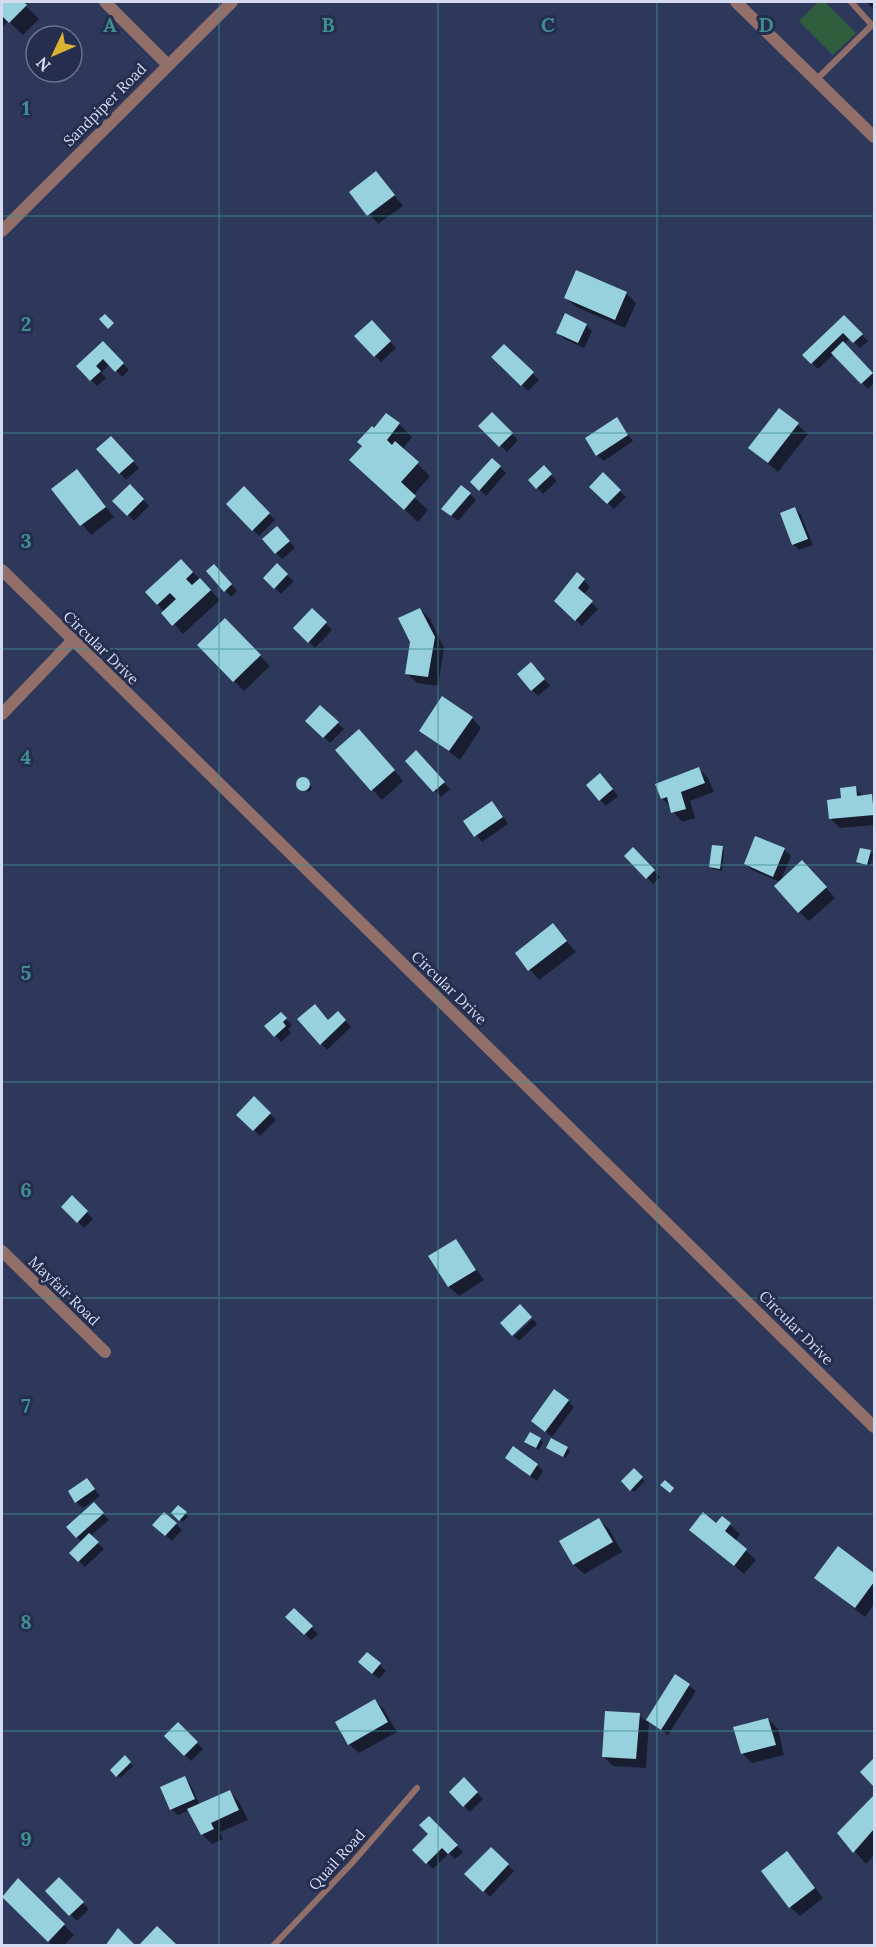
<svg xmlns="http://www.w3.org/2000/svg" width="876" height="1947" font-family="Lora,serif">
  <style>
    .green { fill: #305e3c }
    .shadow { fill: #0007 }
    .building { fill: #97d1dd }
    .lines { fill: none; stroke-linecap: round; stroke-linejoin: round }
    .service { stroke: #927069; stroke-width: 6 }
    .minor { stroke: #927069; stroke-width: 12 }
    .tertiary { stroke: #927069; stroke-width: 12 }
    .grid { fill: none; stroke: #408f8f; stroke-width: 1.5; stroke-opacity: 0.55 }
    .labels { text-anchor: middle; stroke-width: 6; stroke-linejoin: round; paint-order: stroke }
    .street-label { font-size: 15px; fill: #d4dbf1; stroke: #252e4f }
    .grid-label { font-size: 20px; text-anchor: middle; font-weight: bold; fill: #408f8f; stroke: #252e4f; stroke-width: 6; stroke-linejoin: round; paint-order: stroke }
  </style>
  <rect width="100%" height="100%" fill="#2e385b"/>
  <!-- green -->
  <path class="green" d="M818,2H825L856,33L833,55L799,21Z"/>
  <!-- shadow -->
  <g class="shadow">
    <path d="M2,2H28L25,5L39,19L23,35L8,21L2,27Z"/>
    <path d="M867,2H874V10Z"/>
    <path d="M376,173L403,206L378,224L351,192Z"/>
    <path d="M626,293L636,303L625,328L576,307L566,298Z"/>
    <path d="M844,317L868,341L860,348L850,338L844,344L874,376V383L868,389L834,354L818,369L804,355Z"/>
    <path d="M372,322L396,348L381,362L356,336Z"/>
    <path d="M586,325L592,331L584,348L564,339L558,333Z"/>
    <path d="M103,343L129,370L122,377L110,364L101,373L106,378L97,386L78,366Z"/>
    <path d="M504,346L539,380L528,391L493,357Z"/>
    <path d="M780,410L808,434L778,472L750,448Z"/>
    <path d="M492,414L518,440L507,452L480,426Z"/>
    <path d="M616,419L633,441L604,461L597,455Z"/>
    <path d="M399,424L412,437L402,450L430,476L413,496L428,510L418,522L364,473L374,430Z"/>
    <path d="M117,444L139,468L126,480L98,449Z"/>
    <path d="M492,460L506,473L486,496L472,482Z"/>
    <path d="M544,467L557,481L543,494L530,480Z"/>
    <path d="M77,471L114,517L91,535L53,489Z"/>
    <path d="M603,474L626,497L614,509L591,487Z"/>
    <path d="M130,486L149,506L134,521L114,501Z"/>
    <path d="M244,488L275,520L259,536L228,504Z"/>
    <path d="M470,494L476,500L458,521L450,515Z"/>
    <path d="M795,508L801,515L813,545L799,550L793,544Z"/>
    <path d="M283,534L295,548L282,559L264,540Z"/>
    <path d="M214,566L237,591L231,597L208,571Z"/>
    <path d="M277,566L294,581L281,594L265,578Z"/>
    <path d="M191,570L220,600L183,634L147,592Z"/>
    <path d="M578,574L590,587L583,595L598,609L582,626L562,607Z"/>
    <path d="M420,609L430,619L444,648L438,686L417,683L407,673Z"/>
    <path d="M313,610L332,630L315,648L295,628Z"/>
    <path d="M225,620L270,666L244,691L199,645Z"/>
    <path d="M537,670L550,686L538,696L532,690Z"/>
    <path d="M320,707L344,729L330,743L307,721Z"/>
    <path d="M472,718L481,728L460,760L421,730Z"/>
    <path d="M369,740L403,781L382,800L337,750Z"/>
    <path d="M422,758L450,789L441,797L407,761Z"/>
    <path d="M699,769L708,778L714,792L690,801L695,818L682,822L663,799L657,785Z"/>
    <path d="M302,779L312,787L311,790L308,792L299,784Z"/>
    <path d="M606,781L618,796L606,806L600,800Z"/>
    <path d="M855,788L864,797L872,796L874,799V825L840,828L830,818L842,799Z"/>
    <path d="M498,809L508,824L482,842L465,821Z"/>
    <path d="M756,838L784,850L791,856L780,882L752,870L745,864Z"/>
    <path d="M722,847L724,850L722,871L713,869L710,867Z"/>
    <path d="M633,849L660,877L653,884L626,856Z"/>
    <path d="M870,852L873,855L870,866L858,861Z"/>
    <path d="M812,872L835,898L809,921L799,912Z"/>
    <path d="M553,925L576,952L539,980L517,954Z"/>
    <path d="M281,1014L292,1025L288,1029L291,1033L281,1042L267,1026Z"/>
    <path d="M344,1019L351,1027L327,1050L321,1044L328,1021Z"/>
    <path d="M254,1098L276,1120L260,1136L238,1114Z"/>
    <path d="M72,1197L93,1219L84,1228L63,1207Z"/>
    <path d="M455,1241L484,1280L459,1296L449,1287L430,1257Z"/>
    <path d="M533,1319L537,1324L519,1341L514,1336Z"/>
    <path d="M568,1401L574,1407L552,1437L533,1421Z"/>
    <path d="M531,1434L543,1442L539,1450L529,1444Z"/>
    <path d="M567,1448L570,1451L566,1458L550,1450Z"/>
    <path d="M507,1458L537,1465L543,1471L537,1481Z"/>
    <path d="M634,1470L645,1481L634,1492L623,1481Z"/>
    <path d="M87,1480L100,1496L83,1508L76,1502Z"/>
    <path d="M94,1504L109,1520L90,1536L104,1549L85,1567L71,1553L82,1542L77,1537Z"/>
    <path d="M178,1507L188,1516L183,1522L173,1513Z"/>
    <path d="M722,1518L740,1534L735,1541L756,1560L744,1574L691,1530L717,1525Z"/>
    <path d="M599,1520L609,1529L622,1552L584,1574L574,1565L561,1542Z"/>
    <path d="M176,1524L182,1530L172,1541L154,1525Z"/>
    <path d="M838,1548L874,1575V1604L865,1617L816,1577Z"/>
    <path d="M294,1610L318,1634L311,1640L287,1617Z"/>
    <path d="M367,1654L386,1671L379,1679L366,1669Z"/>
    <path d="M676,1676L696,1691L668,1735L649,1721L646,1768L613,1766L603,1756L639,1715L647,1722Z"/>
    <path d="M375,1700L384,1710L397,1732L359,1753L349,1744Z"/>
    <path d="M768,1719L778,1729L784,1755L752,1763L742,1753Z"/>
    <path d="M178,1724L203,1749L191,1761L166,1736Z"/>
    <path d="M125,1758L133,1766L120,1778L112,1770Z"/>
    <path d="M184,1778L190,1784L200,1805L230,1792L239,1802L248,1820L220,1832L223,1839L212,1844L202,1834L189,1810L178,1815L171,1809Z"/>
    <path d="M464,1779L483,1799L470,1812L451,1792Z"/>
    <path d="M874,1797V1855L866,1864L839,1833Z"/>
    <path d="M429,1818L463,1852L455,1859L449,1853L433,1869L414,1850L430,1834Z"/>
    <path d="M491,1849L514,1871L490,1897L467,1874Z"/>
    <path d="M787,1853L823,1898L800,1916L790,1907Z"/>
    <path d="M59,1879L89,1909L77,1921L47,1891Z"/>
    <path d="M18,1880L74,1935L63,1946H53L2,1896Z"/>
  </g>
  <!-- building -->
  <g class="building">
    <path d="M2,2H24L27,5L9,23L2,16Z"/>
    <path d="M376,171L395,195L367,216L349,192Z"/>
    <path d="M576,270L627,292L615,320L564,298Z"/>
    <path d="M565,313L587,324L578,343L556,333Z"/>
    <path d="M105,314L114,323L108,329L99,319Z"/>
    <path d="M844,315L863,334L853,343L843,333L811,364L802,355Z"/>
    <path d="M372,320L391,341L374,357L354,336Z"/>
    <path d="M103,341L124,363L115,372L103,359L96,366L101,371L90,381L76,366Z"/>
    <path d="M843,341L873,373L861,384L831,353Z"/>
    <path d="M504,344L534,372L521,386L491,357Z"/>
    <path d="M779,408L799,423L768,463L748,448Z"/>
    <path d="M492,412L513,433L499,447L478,426Z"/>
    <path d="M386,413L400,423L387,440L392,445L395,441L419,462L401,482L416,496L404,510L349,460L362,446L357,442L372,426L374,428Z"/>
    <path d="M617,417L628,435L596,456L585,438Z"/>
    <path d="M111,436L134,461L119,474L96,449Z"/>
    <path d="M492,458L501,466L479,491L470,482Z"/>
    <path d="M544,465L552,474L536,489L528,480Z"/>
    <path d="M77,469L106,507L80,526L51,489Z"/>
    <path d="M603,472L621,490L607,504L589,487Z"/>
    <path d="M130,484L144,499L127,516L112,501Z"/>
    <path d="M461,485L471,493L451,516L441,509Z"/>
    <path d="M244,486L270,513L252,531L226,504Z"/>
    <path d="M795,507L808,539L792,545L780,513Z"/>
    <path d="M277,526L290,541L275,554L262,539Z"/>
    <path d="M181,559L193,572L186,579L192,585L200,578L211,590L172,626L161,613L176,599L170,593L157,605L145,592Z"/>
    <path d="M277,563L288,574L274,589L263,578Z"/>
    <path d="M214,564L232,584L224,592L206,571Z"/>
    <path d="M577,572L585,579L578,588L593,601L575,621L554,601Z"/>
    <path d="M312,608L327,622L308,643L293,628Z"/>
    <path d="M420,608L435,637L428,677L405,674L410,642L398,618Z"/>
    <path d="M225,618L261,655L233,682L197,645Z"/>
    <path d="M531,662L545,679L531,691L517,674Z"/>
    <path d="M442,696L473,717L449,751L419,731Z"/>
    <path d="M320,705L339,722L323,738L305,721Z"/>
    <path d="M359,729L395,770L371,791L335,750Z"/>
    <path d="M416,750L445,782L433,792L405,761Z"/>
    <path d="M699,767L705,783L681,792L686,809L671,813L667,797L661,799L655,784Z"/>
    <path d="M600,773L613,789L599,801L586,785Z"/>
    <circle cx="303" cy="784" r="7"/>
    <path d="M856,786L857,796L872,794L874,815L829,819L827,800L841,798L840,788Z"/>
    <path d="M492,801L503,817L474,837L463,821Z"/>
    <path d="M755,836L785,848L773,877L744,864Z"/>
    <path d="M712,845L723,846L720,869L709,867Z"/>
    <path d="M633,847L655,870L646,879L624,856Z"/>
    <path d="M860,848L871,850L867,865L856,862Z"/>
    <path d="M802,860L827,887L798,913L774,886Z"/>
    <path d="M553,923L567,941L528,971L515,953Z"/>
    <path d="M315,1004L328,1020L338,1011L346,1020L320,1045L297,1019Z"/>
    <path d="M281,1012L287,1018L283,1022L286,1026L274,1037L264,1026Z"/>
    <path d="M254,1096L271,1113L253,1131L236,1115Z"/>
    <path d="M72,1195L88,1211L77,1223L61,1207Z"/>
    <path d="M456,1239L476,1270L448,1287L428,1256Z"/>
    <path d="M520,1304L532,1317L512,1336L500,1323Z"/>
    <path d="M554,1389L569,1400L545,1432L531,1421Z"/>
    <path d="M530,1432L541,1438L536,1448L524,1442Z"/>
    <path d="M551,1438L568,1447L563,1457L546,1448Z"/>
    <path d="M513,1446L538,1464L530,1476L505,1458Z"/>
    <path d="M634,1468L643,1477L630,1491L621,1481Z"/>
    <path d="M87,1478L95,1489L75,1503L68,1491Z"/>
    <path d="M665,1480L674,1488L670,1493L660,1485Z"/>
    <path d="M94,1502L104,1513L76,1538L66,1527Z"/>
    <path d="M178,1505L187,1512L179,1521L171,1513Z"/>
    <path d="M164,1512L177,1523L165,1536L152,1525Z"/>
    <path d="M703,1512L716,1523L722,1516L731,1523L725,1531L747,1549L734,1566L689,1530Z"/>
    <path d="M599,1518L613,1542L573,1565L559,1541Z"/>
    <path d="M89,1533L99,1542L78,1562L69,1553Z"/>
    <path d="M838,1546L874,1573V1582L855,1608L814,1578Z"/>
    <path d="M294,1608L313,1626L304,1635L285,1617Z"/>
    <path d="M367,1652L381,1663L372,1674L358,1662Z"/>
    <path d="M675,1674L690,1684L661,1730L646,1720Z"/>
    <path d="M375,1699L388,1722L348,1745L335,1722Z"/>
    <path d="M605,1711L640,1713L636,1759L602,1757Z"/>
    <path d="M768,1718L776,1745L741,1754L733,1727Z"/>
    <path d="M178,1722L198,1742L184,1756L164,1736Z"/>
    <path d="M125,1755L131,1762L116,1777L110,1770Z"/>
    <path d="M874,1758V1787L860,1772Z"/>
    <path d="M185,1776L195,1799L170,1810L160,1787Z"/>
    <path d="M464,1777L478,1792L463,1807L449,1792Z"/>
    <path d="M230,1790L239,1810L211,1823L214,1829L201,1835L187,1809Z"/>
    <path d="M874,1795V1829L853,1853L837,1833Z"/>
    <path d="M429,1816L458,1845L448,1854L442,1848L426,1864L412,1850L428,1834L419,1825Z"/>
    <path d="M491,1847L509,1864L483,1892L464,1874Z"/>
    <path d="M787,1851L815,1888L789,1908L761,1871Z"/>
    <path d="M59,1877L84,1902L69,1916L45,1891Z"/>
    <path d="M18,1878L65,1924L48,1942L2,1897Z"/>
    <path d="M157,1926L176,1944L174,1946H138Z"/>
    <path d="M118,1928L136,1946H105Z"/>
  </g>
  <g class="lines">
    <!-- service -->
    <g class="service">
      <path d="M816,80L872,25L851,2"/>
      <path d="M273,1946L352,1863L417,1788"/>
    </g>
    <!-- minor -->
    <g class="minor">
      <path d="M105,2L167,64"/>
      <path d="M736,2L874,137"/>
      <path d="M2,231L232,2"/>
      <path d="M2,714L72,641"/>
      <path d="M2,1251L105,1352"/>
    </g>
    <!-- tertiary -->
    <path class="tertiary" d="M2,570L874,1427"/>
  </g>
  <!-- grid -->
  <path class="grid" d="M219,2V1946M438,2V1946M657,2V1946M2,216H874M2,433H874M2,649H874M2,865H874M2,1082H874M2,1298H874M2,1514H874M2,1731H874"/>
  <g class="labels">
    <!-- street labels -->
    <g class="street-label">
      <text transform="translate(105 105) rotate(-45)" y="5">Sandpiper Road</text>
      <text transform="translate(101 648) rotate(44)" y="5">Circular Drive</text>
      <text transform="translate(449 988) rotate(44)" y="5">Circular Drive</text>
      <text transform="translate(64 1291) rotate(44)" y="5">Mayfair Road</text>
      <text transform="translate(796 1328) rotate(45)" y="5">Circular Drive</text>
      <text transform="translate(337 1860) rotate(-48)" y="5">Quail Road</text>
    </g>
  </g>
  <g class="grid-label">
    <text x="110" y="32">A</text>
    <text x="328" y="32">B</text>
    <text x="548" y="32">C</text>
    <text x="766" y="32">D</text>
    <text x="26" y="115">1</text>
    <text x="26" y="331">2</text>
    <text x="26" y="548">3</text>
    <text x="26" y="764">4</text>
    <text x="26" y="980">5</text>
    <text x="26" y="1197">6</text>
    <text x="26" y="1413">7</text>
    <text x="26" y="1629">8</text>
    <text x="26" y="1846">9</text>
  </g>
  <!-- border -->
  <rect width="876" height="1947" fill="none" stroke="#d4dbf1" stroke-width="6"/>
  <!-- north arrow -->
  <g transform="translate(54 54) rotate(226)"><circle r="28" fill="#252e4f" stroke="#6b7390" stroke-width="1.5"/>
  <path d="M0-4.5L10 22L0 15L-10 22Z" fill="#dab333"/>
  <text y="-9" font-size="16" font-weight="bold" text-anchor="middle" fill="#d4dbf1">N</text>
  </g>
</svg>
